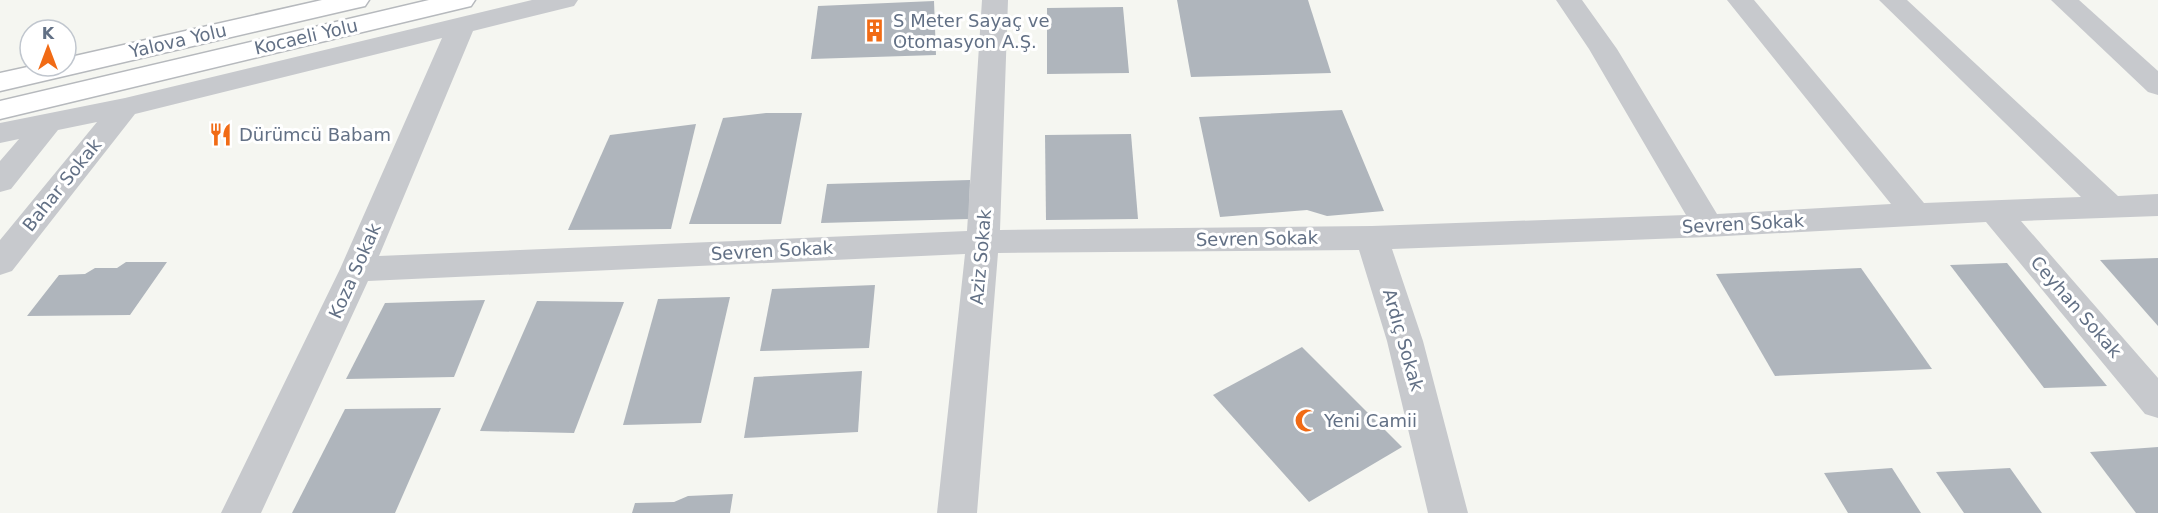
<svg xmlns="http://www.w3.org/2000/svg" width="2158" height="513" font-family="'DejaVu Sans',sans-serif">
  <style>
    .building { fill: #afb5bc }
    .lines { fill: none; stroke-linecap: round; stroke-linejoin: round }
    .highway-casing { stroke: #b6b9bd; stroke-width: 3 }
    .minor { fill: #c7c9cd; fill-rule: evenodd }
    .highway { fill: #fff; fill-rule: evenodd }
    .labels { text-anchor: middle; stroke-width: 6; stroke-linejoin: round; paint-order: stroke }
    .poi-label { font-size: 18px; fill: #627085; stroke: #fff; text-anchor: start }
    .street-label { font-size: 18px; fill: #627085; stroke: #fff }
  </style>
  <rect width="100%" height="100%" fill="#f5f6f1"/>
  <!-- building -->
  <g class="building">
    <path d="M1177,0H1308L1331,73L1191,77Z"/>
    <path d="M934,1L936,55L811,59L818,6Z"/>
    <path d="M1123,7L1129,73L1047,74V8Z"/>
    <path d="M1342,110L1384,211L1327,216L1307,210L1220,217L1199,117Z"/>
    <path d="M766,113H802L781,224H689L723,118Z"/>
    <path d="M696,124L671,229L568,230L610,135Z"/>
    <path d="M1131,134L1138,219L1046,220L1045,135Z"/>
    <path d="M970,180L969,219L821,223L827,184Z"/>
    <path d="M2158,258V326L2100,260Z"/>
    <path d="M126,262H167L130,315L27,316L59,275L85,274L95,268H117Z"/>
    <path d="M2007,263L2107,386L2044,388L1950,265Z"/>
    <path d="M1861,268L1932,369L1775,376L1716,274Z"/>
    <path d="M875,285L869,348L760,351L772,289Z"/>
    <path d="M730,297L701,423L623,425L658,299Z"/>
    <path d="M485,300L454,377L346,379L385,303Z"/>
    <path d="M537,301L624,302L574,433L480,431Z"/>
    <path d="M1302,347L1402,447L1309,502L1213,395Z"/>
    <path d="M862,371L858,432L744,438L754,377Z"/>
    <path d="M441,408L395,513H292L345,409Z"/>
    <path d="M2158,447V513H2136L2090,452Z"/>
    <path d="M1892,468L1921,513H1848L1824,473Z"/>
    <path d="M2010,468L2042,513H1964L1936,472Z"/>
    <path d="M733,494L730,513H632L635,503L674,502L688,496Z"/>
  </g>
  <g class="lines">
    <defs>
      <g id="highway">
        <path d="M322,0H369L365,6L356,8L0,91V73L32,66H66V58Z"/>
        <path d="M429,0H475L471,6L0,119V101Z"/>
      </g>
    </defs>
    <!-- highway casing -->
    <use href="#highway" class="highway-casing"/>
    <!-- minor -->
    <g class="minor">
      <path d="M532,0H578L574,6L473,31L379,256L967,231L982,0H1008L1000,230L1372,226L1686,215L1589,49L1556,0H1582L1617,49L1717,214L1891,204L1727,0H1754L1924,203L2081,197L1879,0H1907L2118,196L2158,194V216L2021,221L2158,378V418L2145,414L1986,222L1708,237L1392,249L1423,341L1468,513H1428L1387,341L1359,250L998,253L977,513H937L965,254L368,281L261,513H221L340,269L442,38L135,114L12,271L0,275V240L97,122L58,130L11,189L0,192V161L19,139L0,143V123L125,98Z"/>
      <path d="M2051,0H2079L2158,71V95L2148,92Z"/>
    </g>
    <!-- highway -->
    <use href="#highway" class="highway"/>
  </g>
  <!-- icons -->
  <defs>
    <symbol id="building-bare" viewBox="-9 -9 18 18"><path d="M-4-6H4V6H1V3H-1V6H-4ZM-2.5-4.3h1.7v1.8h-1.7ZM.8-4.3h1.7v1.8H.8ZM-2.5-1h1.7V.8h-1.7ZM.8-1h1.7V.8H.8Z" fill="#f16b15" stroke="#fff" stroke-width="2.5" paint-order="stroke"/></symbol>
    <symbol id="restaurant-bare" viewBox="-9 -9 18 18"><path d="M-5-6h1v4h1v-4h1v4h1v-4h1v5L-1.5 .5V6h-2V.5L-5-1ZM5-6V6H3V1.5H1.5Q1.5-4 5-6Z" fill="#f16b15" stroke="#fff" stroke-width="2.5" paint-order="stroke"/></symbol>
    <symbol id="mosque-bare" viewBox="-9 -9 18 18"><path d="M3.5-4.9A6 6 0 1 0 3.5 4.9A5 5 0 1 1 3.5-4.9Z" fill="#f16b15" stroke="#fff" stroke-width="2.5" paint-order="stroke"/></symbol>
  </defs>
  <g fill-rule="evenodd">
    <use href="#building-bare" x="858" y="14" width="33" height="33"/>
    <use href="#restaurant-bare" x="204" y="118" width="33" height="33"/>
    <use href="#mosque-bare" x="1290" y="404" width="33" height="33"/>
  </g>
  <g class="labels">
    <!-- poi labels -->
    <g class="poi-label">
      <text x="893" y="27">S Meter Sayaç ve<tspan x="893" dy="21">Otomasyon A.Ş.</tspan></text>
      <text x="239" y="141">Dürümcü Babam</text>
      <text x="1324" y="427">Yeni Camii</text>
    </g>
    <!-- street labels -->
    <g class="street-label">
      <text transform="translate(306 37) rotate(-13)" y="6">Kocaeli̇ Yolu</text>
      <text transform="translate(178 41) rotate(-13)" y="6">Yalova Yolu</text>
      <text transform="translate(62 185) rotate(-51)" y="6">Bahar Sokak</text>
      <text transform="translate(1743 224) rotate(-3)" y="6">Sevren Sokak</text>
      <text transform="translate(1257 239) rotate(-1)" y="6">Sevren Sokak</text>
      <text transform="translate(772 251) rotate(-3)" y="6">Sevren Sokak</text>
      <text transform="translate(981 257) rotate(-85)" y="6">Aziz Sokak</text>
      <text transform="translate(355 271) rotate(-66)" y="6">Koza Sokak</text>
      <text transform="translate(2076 307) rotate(49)" y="6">Ceyhan Sokak</text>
      <text transform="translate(1403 340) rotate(74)" y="6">Ardıç Sokak</text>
    </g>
  </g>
  <!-- north arrow -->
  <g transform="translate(48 48)"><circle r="28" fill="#ffffff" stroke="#c0c6ce" stroke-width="1.5"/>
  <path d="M0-4.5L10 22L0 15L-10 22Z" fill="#f16b15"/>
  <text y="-9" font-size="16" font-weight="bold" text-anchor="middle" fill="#627085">K</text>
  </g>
</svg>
